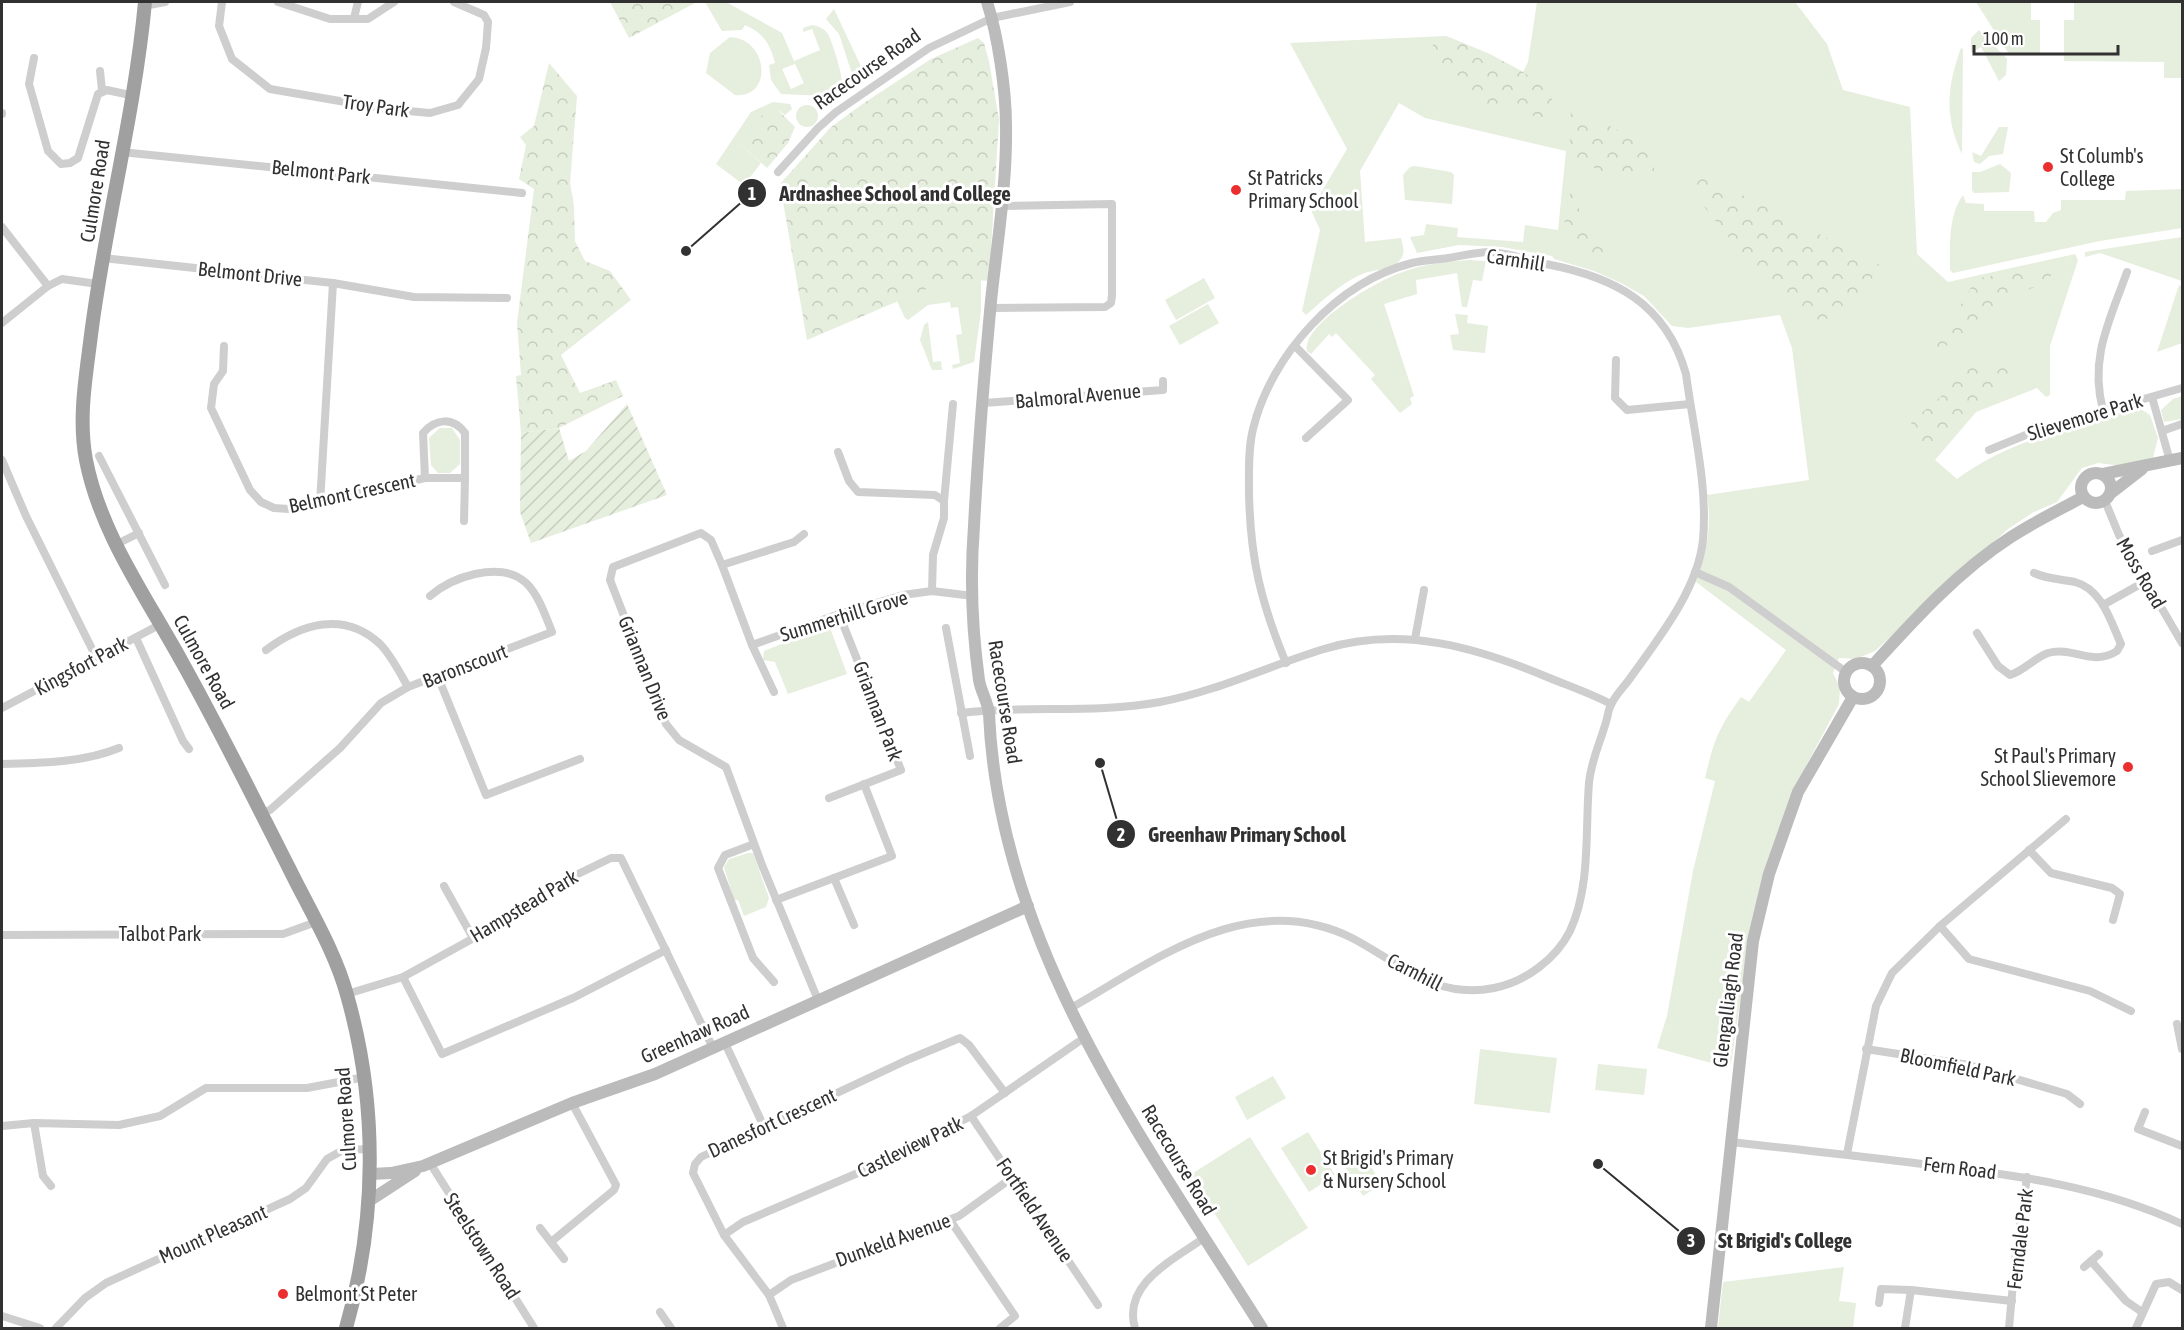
<svg xmlns="http://www.w3.org/2000/svg" width="2184" height="1330" font-family="'Asap Condensed',sans-serif">
  <style>
    .grass { fill: #e6eede; fill-rule: evenodd }
    .forest { fill: url(#forest-crowns) }
    .garden { fill: url(#garden-furrows) }
    .lines { fill: none; stroke-linecap: round; stroke-linejoin: round }
    .minor { stroke: #cecece; stroke-width: 8 }
    .secondary { stroke: #bbb; stroke-width: 12 }
    .trunk { stroke: #a0a0a0; stroke-width: 14 }
    .poi-dot { fill: #eb2f31; stroke: #fff; stroke-width: 2 }
    .labels { text-anchor: middle; stroke-width: 6; stroke-linejoin: round; paint-order: stroke }
    .street-label { font-size: 20px; fill: #313131; stroke: #fff }
    .poi-label { font-size: 20px; fill: #313131; stroke: #fff; text-anchor: start }
    .leader { fill: none; stroke: #313131; stroke-width: 2 }
    .callout-dot { fill: #313131; stroke: #fff; stroke-width: 2 }
    .mark-label { font-size: 18px; text-anchor: middle; font-weight: bold; fill: #fff }
    .callout-label { font-size: 21px; text-anchor: middle; font-weight: bold; fill: #313131; stroke: #fff; stroke-width: 6; stroke-linejoin: round; paint-order: stroke }
  </style>
  <defs>
    <pattern id="forest-crowns" width="20" height="18" patternUnits="userSpaceOnUse" patternTransform="scale(1.5)"><rect width="20" height="18" fill="#e6eede"/><path d="M2 6a3 3 0 1 1 6 0M12 15a3 3 0 1 1 6 0" fill="none" stroke="#c6cdbf"/></pattern>
    <pattern id="garden-furrows" width="10" height="10" patternUnits="userSpaceOnUse" patternTransform="scale(1.5)"><rect width="10" height="10" fill="#e6eede"/><path d="M-1 1l2-2M0 10L10 0M9 11l2-2" fill="none" stroke="#c6cdbf"/></pattern>
  </defs>
  <rect width="100%" height="100%" fill="#fff"/>
  <!-- grass -->
  <g class="grass">
    <path d="M705,2H726L782,33L794,61L820,50L812,29L803,32V28L812,25C818,26 824,28 828,34C833,44 845,81 842,91L826,96L781,94L771,80L769,65L775,63C770,43 763,33 745,25L742,30L722,31ZM795,64L804,83L791,89L782,69Z"/>
    <path d="M1537,2H1795L1827,44L1843,90L1910,107L1917,254L1948,282L2075,254L2078,260L2050,346V395L2046,397L2037,388L1976,412L1935,460L1957,479C2009,440 2077,425 2139,408L2150,415L2158,438L2153,458L2122,466L2098,463L2082,468L2057,502L2032,513L2008,529L1875,651L1856,659L1839,658L1833,673L1840,687L1839,704L1807,764L1750,934L1731,1064L1722,1066L1657,1048L1667,1016L1693,871L1715,781L1705,778C1714,740 1718,729 1741,697L1749,702L1786,650L1696,582C1707,555 1712,524 1707,495L1809,480L1792,348L1780,315L1688,328L1672,326L1644,296L1621,283L1594,271L1554,259L1552,256L1502,247L1459,245L1417,253L1410,237L1424,235L1426,224L1458,228L1457,237L1523,242L1525,225L1558,230L1566,151L1425,118L1399,103L1360,171L1365,242L1401,238C1403,246 1406,253 1400,260C1390,271 1372,269 1360,275C1340,284 1322,301 1306,315L1302,311L1320,230L1311,210L1347,149L1290,43L1446,36L1490,54L1523,72L1528,62Z"/>
    <path d="M1976,2H2031V20H2040V53L2009,54Z"/>
    <path d="M2074,2H2182V78H2164V62L2064,61V20H2074Z"/>
    <path d="M834,9L866,77L861,80L853,77L839,34L826,19Z"/>
    <path d="M1979,30L2007,59L2006,75L1999,81L1981,47L1971,53V38Z"/>
    <path d="M730,37C769,39 773,99 735,95L706,73L710,53Z"/>
    <path d="M1961,48L1963,49L1962,154C1944,117 1947,86 1961,48Z"/>
    <path d="M773,102L790,104L792,109L785,115L778,110H768L740,144L761,163L744,185L716,164L751,112Z"/>
    <circle cx="807" cy="116" r="11"/>
    <path d="M1999,127H2008L2003,154L1989,156L1980,164L1974,162L1972,152L1981,156Z"/>
    <path d="M2000,164L2011,173L2009,192L1974,193L1972,190V172H1980Z"/>
    <path d="M1415,166L1451,172L1454,175L1452,204L1405,200L1403,175L1410,167Z"/>
    <path d="M2182,189V228L2100,241L1953,273L1950,270C1950,246 1948,216 1963,195L1966,203L1984,204V211H2034L2035,222H2046L2053,213L2061,210V200H2125L2126,191Z"/>
    <path d="M2182,237V281L2100,253L2085,257V252Z"/>
    <path d="M1469,260L1486,261L1482,281L1473,280L1467,307H1462L1457,273L1416,280L1417,294L1384,304L1414,396L1410,398L1412,404L1400,413L1371,379L1375,375L1336,333L1332,337L1329,334L1311,354L1307,351C1302,324 1377,281 1400,273C1422,264 1445,262 1469,260Z"/>
    <path d="M952,277L981,280V311L974,362L953,369L952,365L960,363L956,335L962,334L958,307L951,308L950,302L928,305L908,320L905,318L897,301Z"/>
    <path d="M1204,278L1215,298L1176,320L1165,300Z"/>
    <path d="M2179,285L2182,287V343L2157,352Z"/>
    <path d="M1208,304L1219,323L1180,345L1169,326Z"/>
    <path d="M1455,314L1468,315L1467,323L1488,326L1485,353L1453,350L1450,335L1459,334Z"/>
    <path d="M928,322L933,362L941,361L942,370H932L920,340L924,325Z"/>
    <path d="M2182,396V419L2164,422L2161,410L2173,399Z"/>
    <path d="M440,428H452L460,440V464L450,473H438L431,465L429,438Z"/>
    <path d="M829,625L847,674L788,694L775,662L763,660L764,651Z"/>
    <path d="M748,853H753L769,898L766,907L744,916L738,900H734L724,867L729,859Z"/>
    <path d="M1480,1049L1557,1058L1550,1113L1474,1104Z"/>
    <path d="M1598,1064L1647,1069L1644,1095L1595,1090Z"/>
    <path d="M1273,1076L1286,1098L1247,1120L1235,1097Z"/>
    <path d="M1308,1132L1335,1175L1309,1192L1281,1148Z"/>
    <path d="M1250,1137L1308,1228L1248,1266L1190,1175Z"/>
    <path d="M1359,1148L1382,1184L1363,1196L1340,1159Z"/>
    <path d="M1844,1267L1839,1301L1856,1303L1853,1328H1718L1723,1282Z"/>
  </g>
  <!-- forest -->
  <g class="forest">
    <path d="M610,2H697L629,38Z"/>
    <path d="M1446,36C1469,46 1545,75 1552,99C1554,104 1553,112 1553,117L1545,119L1508,109H1488L1469,98L1466,84L1462,76L1446,75L1424,68L1435,40Z"/>
    <path d="M978,38L984,43L989,61L999,120L989,281L952,278L807,340L780,184L831,127L864,103L931,59Z"/>
    <path d="M549,63L577,96L570,183L574,206L575,241L585,261L610,271L631,300L561,355L580,393L616,380L623,396L559,428L521,433L516,376L521,375L517,323L534,189L519,179L526,145L520,137L534,126Z"/>
    <path d="M768,109L778,110L795,127L788,143L767,168L740,144C745,129 758,121 768,109Z"/>
    <path d="M1571,111C1600,116 1631,138 1654,157V172C1629,192 1604,170 1576,160L1569,138Z"/>
    <path d="M1699,173L1886,268C1867,279 1862,289 1858,309L1823,320L1805,318L1788,306L1774,294L1698,199L1694,179Z"/>
    <path d="M1571,187L1578,195L1580,224L1610,255L1608,259L1581,253L1561,242Z"/>
    <path d="M2048,264L2052,275L2040,285L2019,293L1997,307L1964,337L1937,350L1933,343L1955,315L1976,279Z"/>
    <path d="M1971,362C1987,370 2000,371 2017,363L2013,376L2002,389L1975,405L1933,441L1916,443L1911,422L1945,393Z"/>
  </g>
  <!-- garden -->
  <path class="garden" d="M627,404L667,495L531,543L520,512L521,433L559,428L569,461L586,451Z"/>
  <g class="lines">
    <!-- minor -->
    <g class="minor">
      <path d="M222,2L219,26L232,59L270,89L386,109L430,113L458,105L479,79L486,48L488,22L484,15L454,2"/>
      <path d="M278,2L330,19H368L394,2"/>
      <path d="M144,6L165,2"/>
      <path d="M354,18L358,2"/>
      <path d="M34,58L29,84L48,151L61,164L70,163L78,158L98,94L107,90L130,95"/>
      <path d="M100,71L102,90"/>
      <path d="M2,114V113"/>
      <path d="M121,152L522,193"/>
      <path d="M778,172L818,128L836,112L929,48L992,18L1070,2"/>
      <path d="M2,227L48,286"/>
      <path d="M103,258L333,283L414,297L507,298"/>
      <path d="M990,308L1105,307L1111,303L1112,295V204L1000,206"/>
      <path d="M2,323L48,286L62,279L98,284"/>
      <path d="M224,346L223,371L214,384L211,408L250,490L261,502L274,508L289,509L425,478H465L464,521"/>
      <path d="M1295,346L1348,400L1306,438"/>
      <path d="M1616,360L1615,398L1627,410L1690,404"/>
      <path d="M2152,397L2170,461"/>
      <path d="M984,403L1163,390V381"/>
      <path d="M2103,410C2089,358 2110,320 2127,272"/>
      <path d="M2162,431L2182,424"/>
      <path d="M1989,450L2043,428L2182,388"/>
      <path d="M838,452L849,481L858,492L935,495L944,501V518L933,555L932,591"/>
      <path d="M99,456L165,585"/>
      <path d="M2,460L26,516L96,657"/>
      <path d="M425,478L423,433C436,418 453,417 465,433V478"/>
      <path d="M944,501L953,404"/>
      <path d="M2105,501L2119,535L2182,643"/>
      <path d="M320,503L333,283"/>
      <path d="M117,544L139,533"/>
      <path d="M2152,551L2182,540"/>
      <path d="M722,565L711,540L701,533L613,567L610,580L666,724L679,740L726,767L762,865L818,1000"/>
      <path d="M1695,572L1729,587L1846,672"/>
      <path d="M2103,605L2146,581"/>
      <path d="M946,628L970,756"/>
      <path d="M1977,633L1998,666L2010,675C2024,671 2034,658 2048,653C2073,646 2093,667 2117,651L2121,644C2111,622 2102,589 2075,582C2061,579 2047,579 2034,573"/>
      <path d="M136,638L183,741L189,749"/>
      <path d="M1415,639L1424,590"/>
      <path d="M752,645L839,614L903,595L932,591L973,596"/>
      <path d="M266,650C301,624 344,610 380,644C391,655 400,673 408,687"/>
      <path d="M438,677L486,795L580,759"/>
      <path d="M774,692L752,645L722,565L794,542L804,534"/>
      <path d="M2,708L161,624"/>
      <path d="M961,713C1028,705 1093,714 1160,702C1218,691 1268,666 1324,649C1403,625 1479,648 1552,679C1572,687 1592,694 1611,704"/>
      <path d="M2,764C40,763 82,763 119,748"/>
      <path d="M829,798L901,770L839,614"/>
      <path d="M261,813L270,810L340,748L381,703L408,687L552,632C536,591 526,563 475,574C457,578 444,584 430,596"/>
      <path d="M754,844L725,855L718,868L753,958L774,982"/>
      <path d="M2029,850L2051,873L2112,888L2120,894L2113,920"/>
      <path d="M834,878L854,925"/>
      <path d="M444,886L473,938"/>
      <path d="M776,900L892,856L864,784"/>
      <path d="M1940,926L1969,959L2090,991L2131,1011"/>
      <path d="M2,935L283,934L316,922"/>
      <path d="M403,977L442,1054L573,998L666,950"/>
      <path d="M347,994L403,977L501,923L547,889L611,858H621L713,1048"/>
      <path d="M1069,1009C1156,960 1249,887 1352,938C1400,963 1435,1000 1494,988C1525,982 1556,959 1570,931C1591,886 1585,830 1589,783C1591,761 1600,743 1606,722C1608,716 1608,710 1611,705C1615,695 1625,686 1631,677C1659,638 1698,589 1703,540C1708,485 1693,428 1686,374C1666,303 1614,277 1546,264C1528,260 1511,254 1493,252C1479,251 1462,256 1448,258C1436,260 1424,260 1412,263C1337,282 1271,355 1253,429C1248,449 1249,472 1249,492C1250,558 1261,603 1286,663"/>
      <path d="M2177,1024L2182,1049"/>
      <path d="M725,1043L764,1127"/>
      <path d="M1866,1049L1969,1065L2067,1094L2080,1104"/>
      <path d="M2145,1112L2138,1129L2182,1146"/>
      <path d="M971,1116L1098,1305"/>
      <path d="M34,1123L43,1176L51,1186"/>
      <path d="M2,1126L34,1123L119,1125L160,1116L206,1088H307L365,1077"/>
      <path d="M1732,1142C1798,1150 1864,1156 1931,1165C2017,1175 2103,1187 2182,1224"/>
      <path d="M1847,1154L1876,1006L1892,973L1940,926L2066,819"/>
      <path d="M430,1163L534,1328"/>
      <path d="M950,1220L1015,1316L1000,1328"/>
      <path d="M540,1228L564,1259"/>
      <path d="M724,1235L743,1222L879,1164L971,1116L1084,1038"/>
      <path d="M551,1242L614,1190L616,1185L572,1103"/>
      <path d="M2091,1261L2126,1301L2142,1312"/>
      <path d="M2084,1267L2099,1254"/>
      <path d="M769,1295L791,1280L959,1216L1013,1177"/>
      <path d="M1879,1303L1881,1289L1911,1290"/>
      <path d="M660,1312L671,1328"/>
      <path d="M2,1316L40,1328"/>
      <path d="M56,1328L85,1298L106,1283L290,1199L306,1188L327,1159L343,1150L371,1149"/>
      <path d="M783,1328L769,1295L724,1235L693,1173L695,1164L701,1157L907,1060L960,1038L969,1045L1005,1093"/>
      <path d="M1135,1328C1122,1284 1173,1260 1204,1238"/>
      <path d="M1905,1328L1911,1290L2012,1301"/>
      <path d="M2009,1328L2015,1261L2027,1177"/>
      <path d="M2136,1328L2156,1284L2169,1282L2182,1290"/>
    </g>
    <!-- secondary -->
    <g class="secondary">
      <path d="M987,2C998,36 1006,90 1006,126C1007,184 997,244 991,301C984,376 978,451 974,526C970,577 972,629 979,680C981,692 988,702 989,714C999,946 1143,1139 1262,1328"/>
      <circle cx="2096" cy="488" r="15"/>
      <path d="M2103,474L2182,458"/>
      <path d="M2111,493L2142,469"/>
      <circle cx="1862" cy="681" r="18"/>
      <path d="M1872,666C1914,620 1957,572 2011,537C2034,522 2059,510 2083,497"/>
      <path d="M371,1174L391,1173L423,1166L572,1103L655,1074L1028,906"/>
      <path d="M369,1201L415,1171"/>
      <path d="M1711,1328L1753,941L1769,874L1798,792L1853,697"/>
    </g>
    <!-- trunk -->
    <path class="trunk" d="M145,2C135,112 105,224 91,335C86,376 78,418 86,460C100,533 147,598 182,662C220,730 254,799 289,868C309,909 335,951 347,995C378,1104 377,1220 346,1328"/>
  </g>
  <!-- markers -->
  <g class="poi-dot">
    <circle cx="2048" cy="167" r="6"/>
    <circle cx="1236" cy="190" r="6"/>
    <circle cx="2128" cy="767" r="6"/>
    <circle cx="1311" cy="1170" r="6"/>
    <circle cx="283" cy="1294" r="6"/>
  </g>
  <g class="labels">
    <!-- street labels -->
    <g class="street-label">
      <text transform="translate(867 69) rotate(-35)" y="7">Racecourse Road</text>
      <text transform="translate(376 106) rotate(8)" y="7">Troy Park</text>
      <text transform="translate(321 172) rotate(6)" y="7">Belmont Park</text>
      <text transform="translate(95 191) rotate(-81)" y="7">Culmore Road</text>
      <text transform="translate(1516 260) rotate(9)" y="7">Carnhill</text>
      <text transform="translate(250 274) rotate(6)" y="7">Belmont Drive</text>
      <text transform="translate(1078 396) rotate(-5)" y="7">Balmoral Avenue</text>
      <text transform="translate(2085 417) rotate(-17)" y="7">Slievemore Park</text>
      <text transform="translate(352 493) rotate(-12)" y="7">Belmont Crescent</text>
      <text transform="translate(2141 573) rotate(60)" y="7">Moss Road</text>
      <text transform="translate(844 616) rotate(-17)" y="7">Summerhill Grove</text>
      <text transform="translate(204 662) rotate(61)" y="7">Culmore Road</text>
      <text transform="translate(81 666) rotate(-28)" y="7">Kingsfort Park</text>
      <text transform="translate(465 666) rotate(-21)" y="7">Baronscourt</text>
      <text transform="translate(645 668) rotate(68)" y="7">Griannan Drive</text>
      <text transform="translate(1005 702) rotate(81)" y="7">Racecourse Road</text>
      <text transform="translate(878 711) rotate(69)" y="7">Griannan Park</text>
      <text transform="translate(524 906) rotate(-31)" y="7">Hampstead Park</text>
      <text x="160" y="941">Talbot Park</text>
      <text transform="translate(1415 972) rotate(27)" y="7">Carnhill</text>
      <text transform="translate(1728 1000) rotate(-83)" y="7">Glengalliagh Road</text>
      <text transform="translate(695 1034) rotate(-24)" y="7">Greenhaw Road</text>
      <text transform="translate(1958 1067) rotate(12)" y="7">Bloomfield Park</text>
      <text transform="translate(346 1119) rotate(-94)" y="7">Culmore Road</text>
      <text transform="translate(772 1123) rotate(-25)" y="7">Danesfort Crescent</text>
      <text transform="translate(910 1147) rotate(-26)" y="7">Castleview Patk</text>
      <text transform="translate(1179 1160) rotate(59)" y="7">Racecourse Road</text>
      <text transform="translate(1960 1168) rotate(7)" y="7">Fern Road</text>
      <text transform="translate(1035 1210) rotate(56)" y="7">Fortfield Avenue</text>
      <text transform="translate(213 1234) rotate(-24)" y="7">Mount Pleasant</text>
      <text transform="translate(2020 1239) rotate(-83)" y="7">Ferndale Park</text>
      <text transform="translate(893 1240) rotate(-20)" y="7">Dunkeld Avenue</text>
      <text transform="translate(482 1246) rotate(57)" y="7">Steelstown Road</text>
    </g>
    <!-- poi labels -->
    <g class="poi-label">
      <text x="2060" y="163">St Columb's<tspan x="2060" dy="23">College</tspan></text>
      <text x="1248" y="185">St Patricks<tspan x="1248" dy="23">Primary School</tspan></text>
      <text x="2116" y="763" text-anchor="end">St Paul's Primary<tspan x="2116" dy="23">School Slievemore</tspan></text>
      <text x="1323" y="1165">St Brigid's Primary<tspan x="1323" dy="23">&amp; Nursery School</tspan></text>
      <text x="295" y="1301">Belmont St Peter</text>
    </g>
  </g>
  <!-- callouts -->
  <path class="leader" d="M686 251L752 193M1100 763L1121 834M1598 1164L1691 1241"/>
  <g class="callout-dot">
    <circle cx="686" cy="251" r="6"/>
    <circle cx="1100" cy="763" r="6"/>
    <circle cx="1598" cy="1164" r="6"/>
    <circle cx="752" cy="193" r="15"/>
    <circle cx="1121" cy="834" r="15"/>
    <circle cx="1691" cy="1241" r="15"/>
  </g>
  <g class="mark-label">
    <text x="752" y="200">1</text>
    <text x="1121" y="841">2</text>
    <text x="1691" y="1247">3</text>
  </g>
  <g class="callout-label">
    <text x="895" y="201">Ardnashee School and College</text>
    <text x="1247" y="842">Greenhaw Primary School</text>
    <text x="1785" y="1248">St Brigid's College</text>
  </g>
  <!-- border -->
  <rect width="2184" height="1330" fill="none" stroke="#313131" stroke-width="6"/>
  <!-- scale -->
  <path d="M1974 45v9h144v-9" fill="none" stroke="#313131" stroke-width="3"/>
  <text x="1983" y="45" font-size="18" fill="#313131" stroke="#ffffff" stroke-width="4.5" paint-order="stroke">100 m</text>
</svg>
